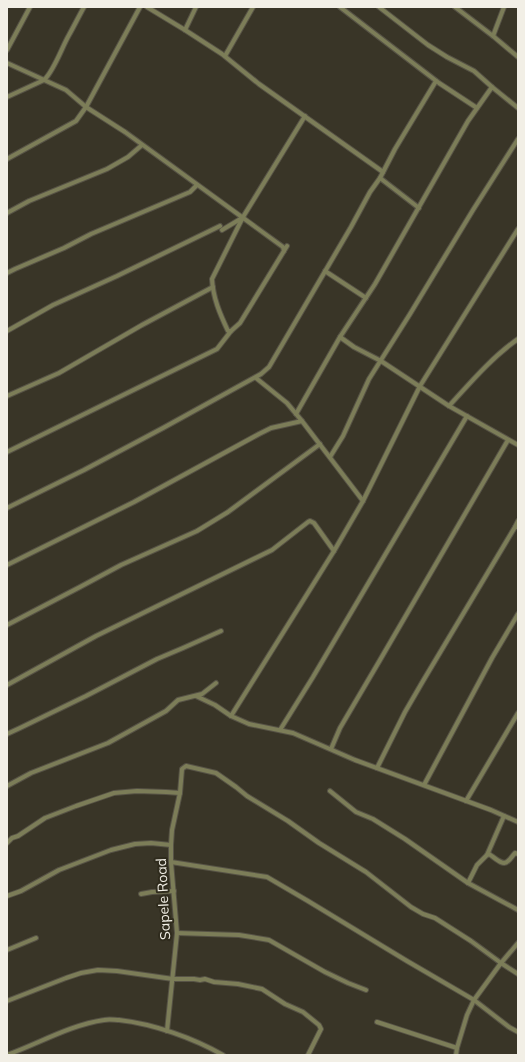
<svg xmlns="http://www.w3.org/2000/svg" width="525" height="1062" font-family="Mulish,sans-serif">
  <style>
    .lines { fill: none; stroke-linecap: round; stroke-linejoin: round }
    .minor-casing { stroke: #575346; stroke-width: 6 }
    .minor { stroke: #7c7d58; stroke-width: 4 }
    .labels { text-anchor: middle; stroke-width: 4; stroke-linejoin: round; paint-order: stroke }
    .street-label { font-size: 14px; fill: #f2efe6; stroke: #2f2b1d }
  </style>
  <rect width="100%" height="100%" fill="#393527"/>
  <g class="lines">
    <defs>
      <g id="minor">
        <path d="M147,7L185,30L222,54L259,84L383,172"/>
        <path d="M340,7L439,83L477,108"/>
        <path d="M379,7L428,45L447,57L474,71L492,87"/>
        <path d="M455,7L493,36L518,57"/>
        <path d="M185,30L196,7"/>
        <path d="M493,36L504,7"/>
        <path d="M7,50L30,7"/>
        <path d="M225,56L253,7"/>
        <path d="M7,63L66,90L86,107L125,132L283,247L284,251"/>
        <path d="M7,97L44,80C54,71 62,47 69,35C74,26 79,16 84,7"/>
        <path d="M7,159L76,121L86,107L140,7"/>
        <path d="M380,178L419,208"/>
        <path d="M7,213L29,201L107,169L128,157L142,145"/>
        <path d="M222,230L242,218"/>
        <path d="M325,271L366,298"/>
        <path d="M7,273L15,269L64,248L91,234L190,192L197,185"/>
        <path d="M7,331L53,305L117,276L220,226"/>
        <path d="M231,331H228C220,314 213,298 212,279L243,217L305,116"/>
        <path d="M340,337L375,284L468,121L492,87L518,108"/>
        <path d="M256,378L287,403L302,421L363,501"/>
        <path d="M7,396L59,373L142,325L213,287"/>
        <path d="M449,406C470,383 492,357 518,339"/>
        <path d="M296,414L340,337L354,347L381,361L449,406L518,445"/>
        <path d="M7,452L217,349L231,331L240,323L287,246"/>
        <path d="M330,457L343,436L369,379L410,314L433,276L473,210L518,139"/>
        <path d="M7,508L84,470L163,428L261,374L269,367L351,227L370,192L380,178L395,149L436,81"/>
        <path d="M515,527L518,521"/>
        <path d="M7,565L134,502L259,434L271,428L302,421"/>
        <path d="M7,625L32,612L80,587L121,565L197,531L228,512L320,444"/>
        <path d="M7,685L96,636L272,550L308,522L310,521L314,523L334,551"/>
        <path d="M196,696L215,705L231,716L249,724L293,733L355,760L491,810L518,822"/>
        <path d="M231,716L334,551L363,501L420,386L518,229"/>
        <path d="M280,730L313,677L467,416"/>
        <path d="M7,734L20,728L86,696L157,659L183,648L221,631"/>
        <path d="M331,749L340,728L380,660L508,440"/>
        <path d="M377,768L405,712L423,681L515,527H518"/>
        <path d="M424,785L492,658L518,614"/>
        <path d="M7,786L31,773L108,743L166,711L178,700L202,694L216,683"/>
        <path d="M330,791L356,812L373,819L405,839L468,883L518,910"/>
        <path d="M466,801L518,713"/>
        <path d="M7,843L12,838L18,836L45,818L76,806L114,793L137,791L166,792L180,793"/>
        <path d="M487,855L504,816"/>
        <path d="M171,862L267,877L308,901L407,961L474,1000L509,1027L518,1032"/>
        <path d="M468,883L477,865L487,855L489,854C494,857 503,867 508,861C511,859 512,856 515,853L518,854"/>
        <path d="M141,894L152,892L174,891"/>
        <path d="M7,896L21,891L59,870L111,850L135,844L151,843L171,845"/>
        <path d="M177,933L239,935L269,940L325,972L348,983L366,990"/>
        <path d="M7,950L36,938"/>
        <path d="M7,1001L66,978L81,973L98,970L117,971L173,979H194L200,980L205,979L214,982L238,984L262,989L285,1004L303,1012L319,1025L321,1029L308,1055"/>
        <path d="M377,1022L457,1048"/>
        <path d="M167,1031L177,933L171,862V845L172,830L180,793L182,769L186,766L216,773L236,787L247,796L288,821L319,843L366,872L411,907L423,914L435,918L471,941L501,963L518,974"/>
        <path d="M7,1055C40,1043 70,1025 104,1020C109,1019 115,1020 119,1020C154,1024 193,1038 223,1055"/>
        <path d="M456,1055L457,1048L467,1015L474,1000L501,963L518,943"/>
      </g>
    </defs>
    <!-- minor casing -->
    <use href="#minor" class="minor-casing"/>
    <!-- minor -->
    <use href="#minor" class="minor"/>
  </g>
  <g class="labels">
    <!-- street labels -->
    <g class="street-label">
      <text transform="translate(163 899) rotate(-93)" y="5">Sapele Road</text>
    </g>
  </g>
  <!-- border -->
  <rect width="525" height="1062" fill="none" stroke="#f2efe6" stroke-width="16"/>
</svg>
